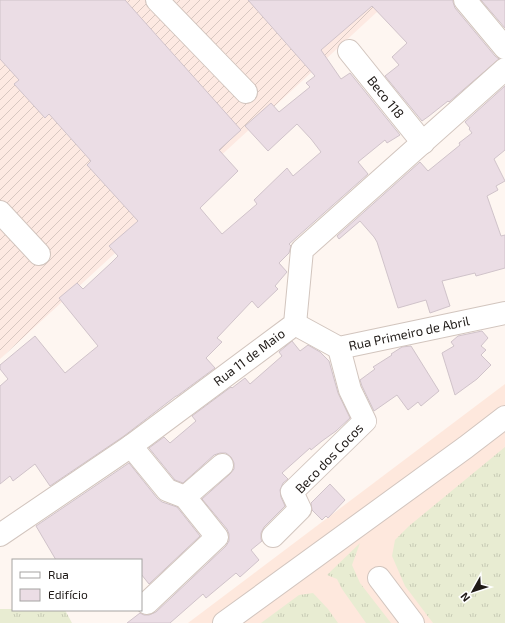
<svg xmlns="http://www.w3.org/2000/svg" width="505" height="623" font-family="'Exo 2',sans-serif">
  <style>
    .industrial { fill: url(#industrial-furrows) }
    .built { fill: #fee8dd }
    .grass { fill: url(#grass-tufts) }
    .building { fill: #ebdde5; stroke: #d0c3ca }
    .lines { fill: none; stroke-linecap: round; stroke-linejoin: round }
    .minor-casing { stroke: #d2c5be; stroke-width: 24 }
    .minor { stroke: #fff; stroke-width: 22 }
    .labels { text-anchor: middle; stroke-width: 3.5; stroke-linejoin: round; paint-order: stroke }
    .street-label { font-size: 13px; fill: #1f1a17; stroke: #fff }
  </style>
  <defs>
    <pattern id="industrial-furrows" width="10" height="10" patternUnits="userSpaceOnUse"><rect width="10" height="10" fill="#fde9e2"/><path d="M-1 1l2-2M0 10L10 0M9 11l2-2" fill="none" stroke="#d8c7c1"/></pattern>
    <pattern id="grass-tufts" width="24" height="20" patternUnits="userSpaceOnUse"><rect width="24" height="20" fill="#e8ecd2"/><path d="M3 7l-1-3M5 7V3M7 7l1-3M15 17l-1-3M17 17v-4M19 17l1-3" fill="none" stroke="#c7cab4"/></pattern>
  </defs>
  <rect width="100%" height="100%" fill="#fef6f1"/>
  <!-- industrial -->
  <path class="industrial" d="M0,0H390L0,359Z"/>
  <!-- built -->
  <path class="built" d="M505,384V623H188Z"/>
  <!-- grass -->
  <g class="grass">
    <path d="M505,447V623H433L405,586L392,556L395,540L409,526Z"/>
    <path d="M360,543L352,565L360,583L391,623H366L342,589L337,579L327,575Z"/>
    <path d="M313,593L328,609L338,623H261L299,595Z"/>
    <path d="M0,609H13V610H65L72,623H0Z"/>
  </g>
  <!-- building -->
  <g class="building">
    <path d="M0,0H125L241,130L219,150L238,171L200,208L222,234L257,204L254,200L287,168L293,176L321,152L311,139L297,124L268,151L245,126L271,103L279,112L310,87L306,83L315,76L248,0H453V2L455,8L495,56L499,59L449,102L448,101L429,116L422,121L385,76L399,65L392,57L407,43L372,6L321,50L341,79L350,73L400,135L387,143L385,140L358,162L368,174L289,244L291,246L289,253L279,263L287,272L275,286L278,289L258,308L252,301L217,338L222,342L206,358L215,368L177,396H176L124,436L50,486L35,464L13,481L10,476L0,484V386L8,379L0,369V365L35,336L65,373L98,346L59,298L77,283L83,289L111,263L118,256L109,246L138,221L87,165L91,161L49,114L45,118L14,84L19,80L0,59Z"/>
    <path d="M481,0H505V28Z"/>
    <path d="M505,86V150L494,159L505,181L496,186L498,190L487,196L501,236L505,235V268L476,276L475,273L442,281L450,306L430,313L426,300L398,308L377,242L374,237L360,221L339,239L337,236L420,162L428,171L460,145L459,143L472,133L469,129L470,128L465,122Z"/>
    <path d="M482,331L488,338L481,346L486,350L481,355L491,365L477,379L455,395L442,353L454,346L451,342L458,336Z"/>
    <path d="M292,341L300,351L308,345L320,352L329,361L338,393L350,418L336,431L322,441L311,450L310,448L282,473L288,479L283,483L280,490L281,497L285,506L264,527L261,533V539L262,541L251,550L259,560L240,577L236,573L206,598L203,594L170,623H127L140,613L144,615H149L156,612L226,546L229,541V534L227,529L202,499L230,474L234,469V463L231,457L226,453H220L214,455L183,483L175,480L149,448L164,437L170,443L196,421L192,416L231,387L232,388L245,378L250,384L282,356L279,352Z"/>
    <path d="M411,346L439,391L421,406L418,402L408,410L397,395L374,411L362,386L360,380L375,369L373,367L392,355L391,354L402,347Z"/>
    <path d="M129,463L157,498L162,502L177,507L200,536L149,584L141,574V560H56L36,526Z"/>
    <path d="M330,484L345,500L328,518L326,516L322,520L312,510L311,503Z"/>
  </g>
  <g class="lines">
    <defs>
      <g id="minor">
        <path d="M157,0L246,92"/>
        <path d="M465,0L505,48"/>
        <path d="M349,51L423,143"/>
        <path d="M0,212L39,254"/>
        <path d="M295,324L339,348L505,313"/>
        <path d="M131,446L167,490L185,497L217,537L147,603"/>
        <path d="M185,497L222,465"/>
        <path d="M0,535L131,446L295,324L302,250L505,69"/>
        <path d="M273,536L300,509L292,492L365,421L350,390L339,348"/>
        <path d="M379,578L413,623"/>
        <path d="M224,623L466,447L505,417"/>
      </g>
    </defs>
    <!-- minor casing -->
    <use href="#minor" class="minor-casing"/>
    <!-- minor -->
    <use href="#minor" class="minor"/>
  </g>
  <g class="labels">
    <!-- street labels -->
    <g class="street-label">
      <text transform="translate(386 97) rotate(51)" y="5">Beco 118</text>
      <text transform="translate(409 333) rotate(-12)" y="5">Rua Primeiro de Abril</text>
      <text transform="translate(249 357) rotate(-37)" y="5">Rua 11 de Maio</text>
      <text transform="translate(329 458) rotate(-46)" y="5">Beco dos Cocos</text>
    </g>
  </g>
  <!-- legend -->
  <rect x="12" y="559" width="130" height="52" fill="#ffffff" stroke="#a5a3a2"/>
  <rect x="20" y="572" width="20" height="6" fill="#ffffff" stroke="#a5a3a2"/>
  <text x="48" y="579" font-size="12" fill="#1f1a17">Rua</text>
  <rect x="20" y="589" width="20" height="12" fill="#ebdde5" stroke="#a5a3a2"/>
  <text x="48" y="599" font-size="12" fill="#1f1a17">Edifício</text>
  <!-- north arrow -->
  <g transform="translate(473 591) rotate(231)" stroke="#ffffff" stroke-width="3" paint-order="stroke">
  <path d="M0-3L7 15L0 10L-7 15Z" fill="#1f1a17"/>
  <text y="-6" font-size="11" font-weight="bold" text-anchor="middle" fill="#1f1a17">N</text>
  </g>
</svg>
